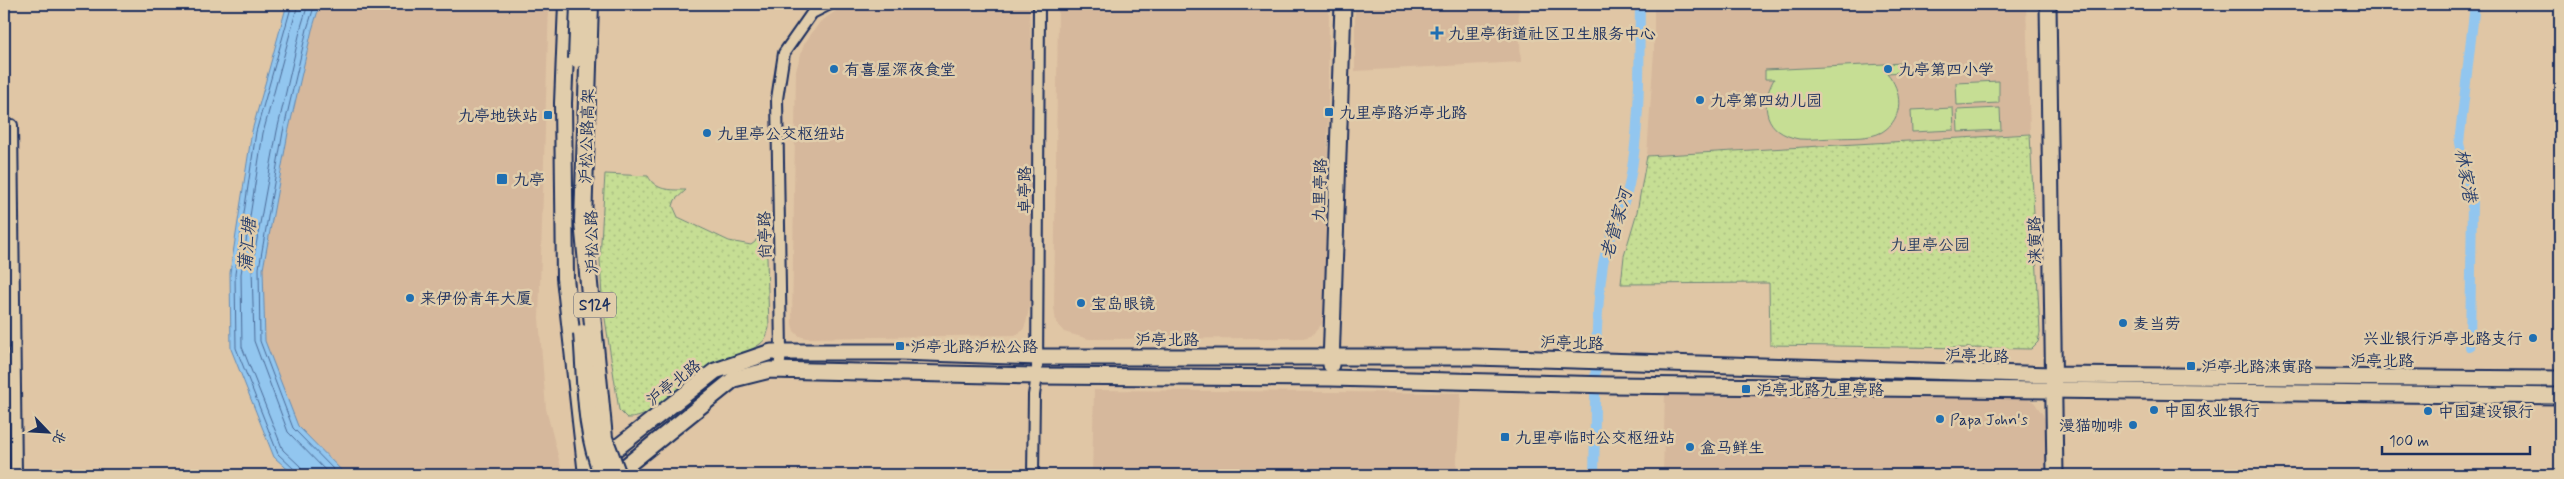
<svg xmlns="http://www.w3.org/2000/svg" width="2564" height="479" font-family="Mynerve,'LXGW WenKai TC',sans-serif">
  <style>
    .built { fill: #d6b89c }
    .green { fill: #c6de94; stroke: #708679 }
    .park { fill: url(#park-dots); stroke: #708679 }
    .water { fill: #92c6ef; stroke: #628ab5 }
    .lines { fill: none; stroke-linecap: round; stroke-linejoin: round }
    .shore { stroke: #4b6b98; stroke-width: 1 }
    .canal { stroke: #92c6ef; stroke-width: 10 }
    .street-casing { stroke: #1b2f5e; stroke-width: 14 }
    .secondary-casing { stroke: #1b2f5e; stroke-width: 19 }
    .primary-casing { stroke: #1b2f5e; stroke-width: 20 }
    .street { stroke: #e1cdab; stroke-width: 10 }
    .secondary { stroke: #e1cdab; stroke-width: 15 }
    .primary { stroke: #e1cdab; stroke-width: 16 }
    .primary-bridge-casing { stroke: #1b2f5e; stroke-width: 20; stroke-linecap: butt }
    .primary-bridge { stroke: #e1cdab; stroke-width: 16 }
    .poi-dot { fill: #1f6fb2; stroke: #e1cdab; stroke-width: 2 }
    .labels { text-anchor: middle; stroke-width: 5; stroke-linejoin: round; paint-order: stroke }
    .shield { fill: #e1cdab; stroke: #565e75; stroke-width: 1 }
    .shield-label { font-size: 15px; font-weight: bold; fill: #1b2f5e }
    .poi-label { font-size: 16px; fill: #1b2f5e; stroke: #e1cdab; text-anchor: start }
    .street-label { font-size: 16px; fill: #1b2f5e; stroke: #e1cdab }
    .park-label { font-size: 16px; fill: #2c4063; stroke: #e1cdab }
    .water-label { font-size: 18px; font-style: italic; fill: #273e6c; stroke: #e1cdab }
  </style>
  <defs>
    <pattern id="park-dots" width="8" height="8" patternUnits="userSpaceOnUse" patternTransform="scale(1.25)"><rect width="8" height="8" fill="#c6de94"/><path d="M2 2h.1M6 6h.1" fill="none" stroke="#aabf82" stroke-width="1.8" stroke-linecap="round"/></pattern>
  </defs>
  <rect width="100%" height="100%" fill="#e0c6a5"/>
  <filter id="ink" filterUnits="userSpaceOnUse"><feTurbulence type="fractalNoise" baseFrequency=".02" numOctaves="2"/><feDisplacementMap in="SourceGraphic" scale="10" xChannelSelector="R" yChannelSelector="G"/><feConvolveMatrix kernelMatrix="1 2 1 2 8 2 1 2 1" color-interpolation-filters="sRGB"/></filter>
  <g filter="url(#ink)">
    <!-- built -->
    <g class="built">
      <path d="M320,4H549L539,318L546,409L563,475H346L298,426L265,341L263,269L288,133L312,30Z"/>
      <path d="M846,4H1029L1040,256L1026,323L1023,330L1017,335L806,338L799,336L794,331L792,324L796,70L804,44L820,22Z"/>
      <path d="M1060,4H1329L1326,312L1324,322L1311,336L1303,338L1089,339L1064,332L1056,322L1054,307L1058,13Z"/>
      <path d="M1355,4H1518L1521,62L1355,71Z"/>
      <path d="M1654,4H2026L2030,134L1647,156L1654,51Z"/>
      <path d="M1094,390L1461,393L1456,475H1092Z"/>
      <path d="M1665,392L2020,396L2034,402L2043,415L2046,423L2047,475H1663Z"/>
    </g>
    <!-- green -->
    <g class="green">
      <path d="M1904,63V72L1887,73C1902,90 1905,118 1882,132C1869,139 1851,137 1837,138C1825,138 1811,140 1799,139C1765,133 1759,106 1774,79H1765V70Z"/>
      <path d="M1999,81V103L1957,105L1956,83Z"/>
      <path d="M1953,108L1954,130L1912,132L1911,110Z"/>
      <path d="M2000,108L2001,130L1958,132L1957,110Z"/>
    </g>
    <!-- park -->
    <g class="park">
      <path d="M2030,134L2040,333L2038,342L2031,349L1770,345L1769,283L1621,284L1624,256L1637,212L1647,156Z"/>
      <path d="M605,174L648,176C656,191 669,190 686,190L675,200L673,206L678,217L729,241L751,245L755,242L766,223L769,328C767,334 766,340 760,344C747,354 729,357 714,365C689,378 655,420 627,418L619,410L602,299L600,259Z"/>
    </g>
    <!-- water -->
    <path class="water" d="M287,4H320L312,30L288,133L263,269L265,341L298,426L346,475H294L274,457L231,349L230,273L252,131Z"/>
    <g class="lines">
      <!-- shore -->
      <g class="shore">
        <path d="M292,4L256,132L235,274L236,348L278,454L295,470L296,475"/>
        <path d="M298,4L263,133L241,274L242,347L283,450L300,466L303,475"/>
        <path d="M308,4L301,27L277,131L252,267L254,341L288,432L330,475"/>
        <path d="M315,4L307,29L283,132L259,268L260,341L293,428L339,475"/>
      </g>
      <!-- canal -->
      <g class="canal">
        <path d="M2470,347L2472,200L2459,143L2475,4"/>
        <path d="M1594,475C1596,405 1593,333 1603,264C1608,236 1623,212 1629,185C1641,125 1639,64 1640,4"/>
      </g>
      <defs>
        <g id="street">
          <path d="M12,125L16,475"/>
          <path d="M779,370L781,352L777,99L784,53L812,13L830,4"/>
          <path d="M1033,475L1034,395L1037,376L1039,4"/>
        </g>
        <g id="secondary">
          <path d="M2048,4L2055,475"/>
          <path d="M1331,365L1343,4"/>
          <path d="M602,463L614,450L715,371L771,352H900L1038,357H1475L2053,375L2560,379"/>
          <path d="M615,475L734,379L770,370L1037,376L1330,378L1612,385L2560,396"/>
        </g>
        <path id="primary" d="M567,4L563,103L565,278L587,475"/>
      </defs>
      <!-- street casing -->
      <use href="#street" class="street-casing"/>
      <!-- secondary casing -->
      <use href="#secondary" class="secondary-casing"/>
      <!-- primary casing -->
      <use href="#primary" class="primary-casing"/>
      <!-- street -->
      <use href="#street" class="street"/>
      <!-- secondary -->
      <use href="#secondary" class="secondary"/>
      <!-- primary -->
      <use href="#primary" class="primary"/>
      <defs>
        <g id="primary-bridge">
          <path d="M590,4L583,222L604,438L618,475"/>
          <path d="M577,59L579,4"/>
          <path d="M582,333C586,380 584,432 603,475"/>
        </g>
      </defs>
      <!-- primary-bridge casing -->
      <use href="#primary-bridge" class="primary-bridge-casing"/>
      <!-- primary-bridge -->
      <use href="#primary-bridge" class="primary-bridge"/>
    </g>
  </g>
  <!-- markers -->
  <g class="poi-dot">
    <path d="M1434.5 25.5h5v5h5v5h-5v5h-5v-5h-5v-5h5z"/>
    <circle cx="834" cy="69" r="5"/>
    <circle cx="1888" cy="69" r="5"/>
    <circle cx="1700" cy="100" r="5"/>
    <rect x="1324" y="107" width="10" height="10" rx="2.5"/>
    <rect x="543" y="110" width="10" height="10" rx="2.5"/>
    <circle cx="707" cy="133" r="5"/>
    <rect x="496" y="173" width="12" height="12" rx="2.5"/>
    <circle cx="410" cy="298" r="5"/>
    <circle cx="1081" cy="303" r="5"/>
    <circle cx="2123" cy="323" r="5"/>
    <circle cx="2533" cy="338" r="5"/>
    <rect x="895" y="341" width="10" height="10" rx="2.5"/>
    <rect x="2186" y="361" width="10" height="10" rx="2.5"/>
    <rect x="1741" y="384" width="10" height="10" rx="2.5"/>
    <circle cx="2154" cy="410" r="5"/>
    <circle cx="2428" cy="411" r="5"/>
    <circle cx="1940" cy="419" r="5"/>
    <circle cx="2133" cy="425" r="5"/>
    <rect x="1500" y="432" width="10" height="10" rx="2.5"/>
    <circle cx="1690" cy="447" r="5"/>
  </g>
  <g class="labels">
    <!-- shield labels -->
    <rect class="shield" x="574" y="292.5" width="42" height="25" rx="4"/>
    <g class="shield-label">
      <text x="595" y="310">S124</text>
    </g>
    <!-- poi labels -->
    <g class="poi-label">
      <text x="1448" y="39">九里亭街道社区卫生服务中心</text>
      <text x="844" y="75">有喜屋深夜食堂</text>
      <text x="1898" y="75">九亭第四小学</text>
      <text x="1710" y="106">九亭第四幼儿园</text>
      <text x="1339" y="118">九里亭路沪亭北路</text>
      <text x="538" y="121" text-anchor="end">九亭地铁站</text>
      <text x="717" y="139">九里亭公交枢纽站</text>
      <text x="513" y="185">九亭</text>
      <text x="420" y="304">来伊份青年大厦</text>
      <text x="1091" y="309">宝岛眼镜</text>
      <text x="2133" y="329">麦当劳</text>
      <text x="2523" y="344" text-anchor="end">兴业银行沪亭北路支行</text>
      <text x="910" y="352">沪亭北路沪松公路</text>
      <text x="2201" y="372">沪亭北路涞寅路</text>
      <text x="1756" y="395">沪亭北路九里亭路</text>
      <text x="2164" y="416">中国农业银行</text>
      <text x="2438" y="417">中国建设银行</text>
      <text x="1950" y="425">Papa John's</text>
      <text x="2123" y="431" text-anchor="end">漫猫咖啡</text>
      <text x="1515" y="443">九里亭临时公交枢纽站</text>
      <text x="1700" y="453">盒马鲜生</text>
    </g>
    <!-- street labels -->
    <g class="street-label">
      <text transform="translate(586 136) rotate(-88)" y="6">沪松公路高架</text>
      <text transform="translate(1024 190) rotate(-90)" y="6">卓亭路</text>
      <text transform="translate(1319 190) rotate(-88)" y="6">九里亭路</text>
      <text transform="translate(764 235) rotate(-91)" y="6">尚亭路</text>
      <text transform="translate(2034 240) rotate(-91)" y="6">涞寅路</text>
      <text transform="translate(591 242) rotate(-91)" y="6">沪松公路</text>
      <text x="1167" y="345">沪亭北路</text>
      <text transform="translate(1572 342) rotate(2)" y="6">沪亭北路</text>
      <text transform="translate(1977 355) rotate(2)" y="6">沪亭北路</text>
      <text x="2382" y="366">沪亭北路</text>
      <text transform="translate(673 382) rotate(-38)" y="6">沪亭北路</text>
    </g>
    <!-- park labels -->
    <g class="park-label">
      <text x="1930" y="250">九里亭公园</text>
    </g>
    <!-- water labels -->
    <g class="water-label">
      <text transform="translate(2466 175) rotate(80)" y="6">林家港</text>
      <text transform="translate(1616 224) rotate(-74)" y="6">老管家河</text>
      <text transform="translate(247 245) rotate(-85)" y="6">蒲汇塘</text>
    </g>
  </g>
  <!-- margin -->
  <rect width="2564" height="479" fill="none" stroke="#e1cdab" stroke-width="20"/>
  <rect x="10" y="10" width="2544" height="459" fill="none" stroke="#1b2f5e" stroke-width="2" filter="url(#ink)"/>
  <!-- north arrow -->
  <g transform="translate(48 432) rotate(115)" stroke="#e1cdab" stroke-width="4" paint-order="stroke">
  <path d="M0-4L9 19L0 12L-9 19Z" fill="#1b2f5e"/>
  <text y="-8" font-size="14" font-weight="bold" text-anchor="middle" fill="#1b2f5e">北</text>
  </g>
  <!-- scale -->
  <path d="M2382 446v8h148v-8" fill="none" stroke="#1b2f5e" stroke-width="2.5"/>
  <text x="2389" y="446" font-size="15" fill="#1b2f5e" stroke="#e1cdab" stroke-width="4" paint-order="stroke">100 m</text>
</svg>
